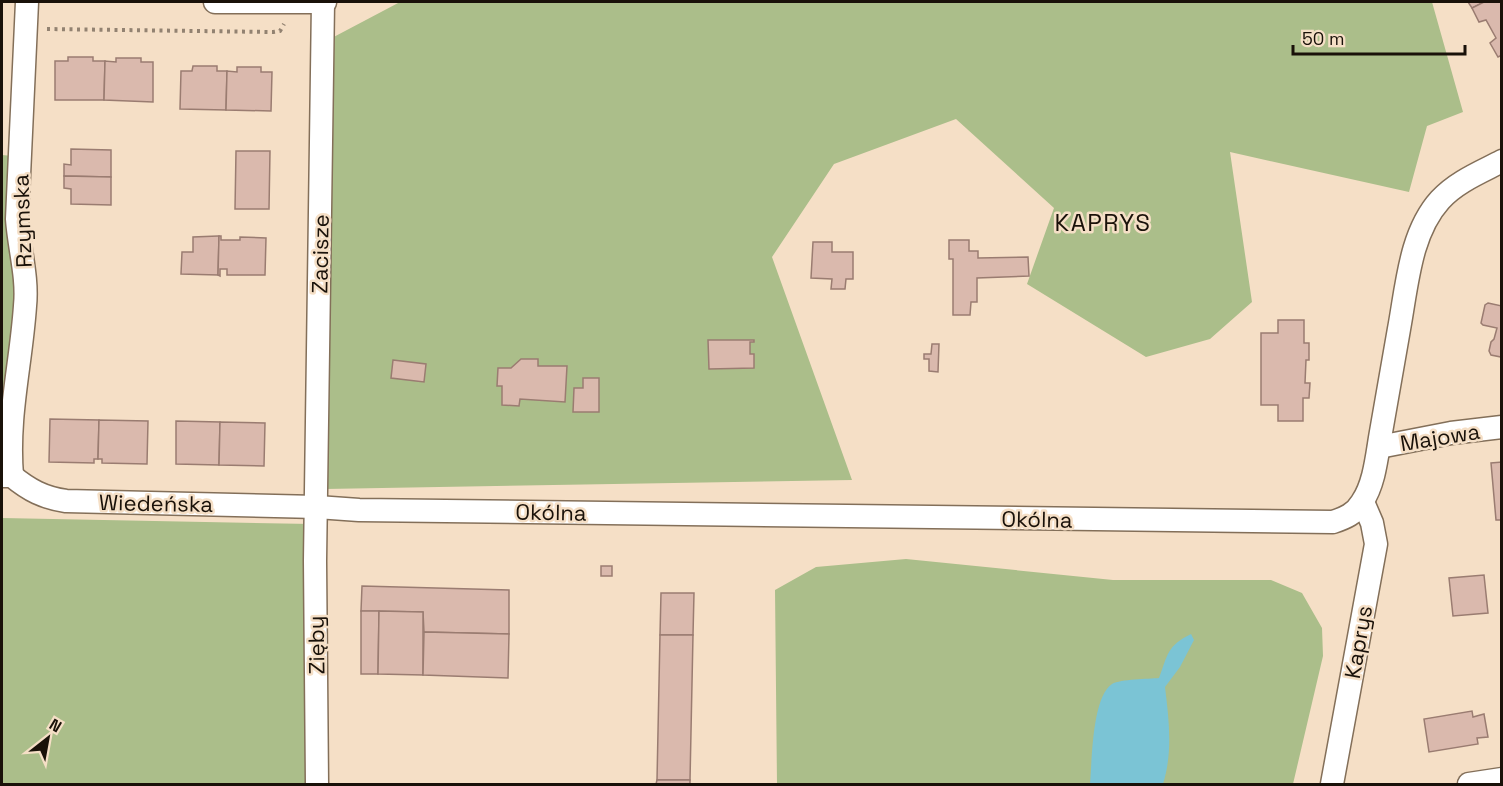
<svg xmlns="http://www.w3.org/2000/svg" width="1503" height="786" font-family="'Space Grotesk',sans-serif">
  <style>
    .green { fill: #abbe8a }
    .water { fill: #7bc4d5 }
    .building { fill: #dab9ad; stroke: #9a7c71; stroke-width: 1.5 }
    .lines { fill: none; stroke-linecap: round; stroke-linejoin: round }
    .street-casing { stroke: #836f59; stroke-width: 25 }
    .path { stroke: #928271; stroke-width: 4; stroke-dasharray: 3 4.5; stroke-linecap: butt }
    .street { stroke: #fff; stroke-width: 22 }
    .labels { text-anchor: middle; stroke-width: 5; stroke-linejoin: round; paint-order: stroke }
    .street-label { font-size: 22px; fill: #191109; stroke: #f5dfc6 }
    .neighbourhood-label { font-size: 24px; letter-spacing: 1.5px; fill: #191109; stroke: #f5dfc6 }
  </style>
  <rect width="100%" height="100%" fill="#f5dfc6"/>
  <!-- green -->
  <g class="green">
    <path d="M400,2H1432L1463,112L1427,126L1409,192L1230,152L1252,302L1210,339L1146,357L1027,284L1054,208L956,119L834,164L772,257L852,480L325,489L328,40Z"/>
    <path d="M2,155L13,156L19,281L2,458Z"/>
    <path d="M2,518L312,524V784H2Z"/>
    <path d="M906,559L1113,580H1271L1302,593L1322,628L1323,656L1293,784H777L775,590L816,567Z"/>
  </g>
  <!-- water -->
  <path class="water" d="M1191,634L1194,640L1180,667L1165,687C1169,720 1173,752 1163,784H1090C1092,761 1092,697 1112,684C1121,679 1148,679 1159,678C1168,654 1167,646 1191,634Z"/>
  <!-- building -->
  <g class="building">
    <path d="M1468,2H1484L1472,8Z"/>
    <path d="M1484,2H1502V55L1498,57L1490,43L1496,38L1486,20L1479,22L1472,8Z"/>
    <path d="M68,57H93V61H105L104,100H55V61H68Z"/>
    <path d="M116,58H141V62H153V102L104,100L105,61L116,62Z"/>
    <path d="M193,66H217V71H227L226,110L180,109L181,71H192Z"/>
    <path d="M237,67H261V72H272L271,111L226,110L227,71L237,72Z"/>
    <path d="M71,149L111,150V177L64,176V164L71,165Z"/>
    <path d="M236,151H270L269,209H235Z"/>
    <path d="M64,176L111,177V205L71,204V189L64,188Z"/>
    <path d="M218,236H219L218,275L181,274L182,252H193V237Z"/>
    <path d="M219,236H221V240H240V237L266,238L265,275H227V269H220V276L218,275Z"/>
    <path d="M949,240H969V251H978V258L1028,257L1029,276L977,278V302H971L970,315H953V259H949Z"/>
    <path d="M813,242H832V252H853V279H846L845,289H831L832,279L811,278Z"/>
    <path d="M1488,303L1502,306L1501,357L1491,355L1489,351L1491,342L1494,339L1497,328L1483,325L1481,323L1485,305Z"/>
    <path d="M1278,320H1304V343H1309V360H1306L1305,383H1310L1309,398H1303V421H1278V405H1261V333H1278Z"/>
    <path d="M708,340H754V342H750V354H754V368L709,369Z"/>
    <path d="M932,344H939L938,372L929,371V359H924V354H931Z"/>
    <path d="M521,359H538V366H567L565,402L520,399L519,406L502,405V386H497L498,368H511Z"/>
    <path d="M393,360L426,364L424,382L391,378Z"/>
    <path d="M583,378H599V412H573L574,388H583Z"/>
    <path d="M50,419L99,420L98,459H94V463L49,462Z"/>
    <path d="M99,420L148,421L147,464L102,463V459H98Z"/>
    <path d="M176,421L220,422L219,465L176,464Z"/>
    <path d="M220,422L265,423L264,466L219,465Z"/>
    <path d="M1502,462V520H1496L1491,463Z"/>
    <rect x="601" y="566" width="11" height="10"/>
    <path d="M1484,575L1488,613L1453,616L1449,578Z"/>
    <path d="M362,586L509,590V634L424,632L423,612L361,611Z"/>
    <path d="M661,593H694L693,635H660Z"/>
    <path d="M361,611H379L378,674H361Z"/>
    <path d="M379,611L423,612V675L378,674Z"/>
    <path d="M424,632L509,634L508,678L423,675Z"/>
    <path d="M660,635H693L690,780H657Z"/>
    <path d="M1472,711L1473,717L1484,714L1488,737L1477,738L1478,744L1429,752L1424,719Z"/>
    <path d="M657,780H690V784H656Z"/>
  </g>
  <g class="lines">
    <defs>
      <g id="street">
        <path d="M215,2H325"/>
        <path d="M1379,447L1451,433L1502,427"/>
        <path d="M2,476H12C29,490 44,498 66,501L317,507L359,510L1333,522C1345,518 1355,514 1362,502C1375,483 1377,454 1381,432C1387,398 1393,363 1399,329C1407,286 1410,233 1440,200C1456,182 1481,172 1502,161"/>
        <path d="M12,476C7,416 21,365 25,306C28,277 19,248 17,219L27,2"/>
        <path d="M317,784L315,561L323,2"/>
        <path d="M1332,784L1376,544L1372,523L1363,502"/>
        <path d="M1469,784L1502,779"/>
      </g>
    </defs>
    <!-- street casing -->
    <use href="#street" class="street-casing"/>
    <!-- path -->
    <path class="path" d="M47,29L273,32L280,31L284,24"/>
    <!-- street -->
    <use href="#street" class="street"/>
  </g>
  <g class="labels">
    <!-- street labels -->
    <g class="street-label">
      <text transform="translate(22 221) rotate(-92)" y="8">Rzymska</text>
      <text transform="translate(320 254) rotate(-89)" y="8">Zacisze</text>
      <text transform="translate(1440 437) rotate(-9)" y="8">Majowa</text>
      <text transform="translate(156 503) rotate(1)" y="8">Wiedeńska</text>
      <text transform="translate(551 512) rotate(1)" y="8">Okólna</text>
      <text transform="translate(1037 519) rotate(1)" y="8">Okólna</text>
      <text transform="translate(1358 642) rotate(-80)" y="8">Kaprys</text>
      <text transform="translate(316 645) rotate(-91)" y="8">Zięby</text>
    </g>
    <!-- neighbourhood labels -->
    <g class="neighbourhood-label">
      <text x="1103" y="231">KAPRYS</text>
    </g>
  </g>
  <!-- border -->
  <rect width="1503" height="786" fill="none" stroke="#191109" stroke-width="6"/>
  <!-- north arrow -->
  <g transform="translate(48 738) rotate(31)" stroke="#f5dfc6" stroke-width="4.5" paint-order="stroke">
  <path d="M0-4.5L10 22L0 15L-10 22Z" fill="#191109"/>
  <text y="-9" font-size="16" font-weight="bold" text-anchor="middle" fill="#191109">N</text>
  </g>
  <!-- scale -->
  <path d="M1293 45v9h172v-9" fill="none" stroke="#191109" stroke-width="3"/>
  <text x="1302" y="45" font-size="18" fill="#191109" stroke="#f5dfc6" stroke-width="4.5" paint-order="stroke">50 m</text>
</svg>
